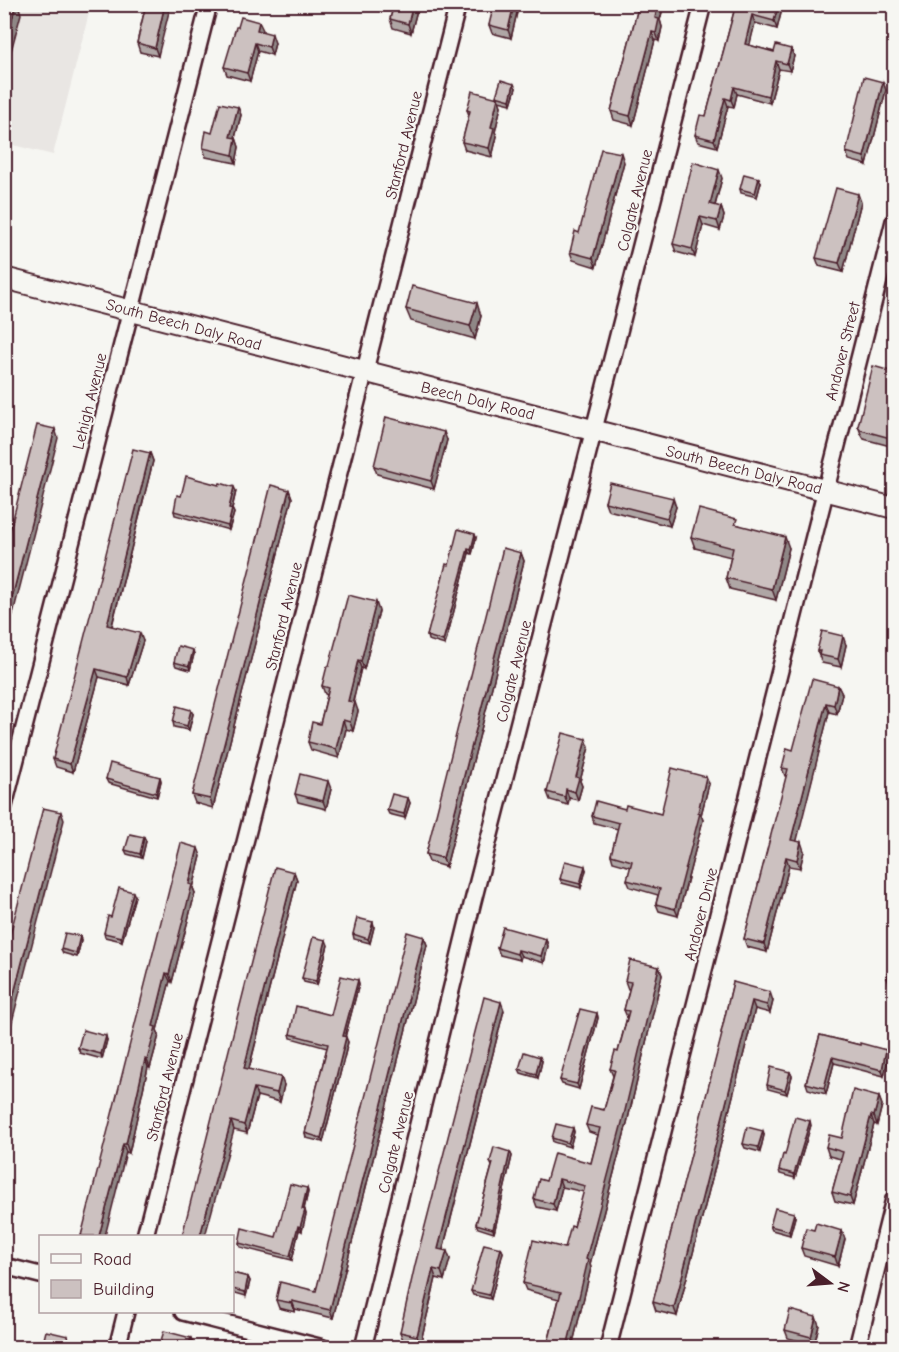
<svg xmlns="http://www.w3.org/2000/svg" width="899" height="1352" font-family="'Comic Neue',sans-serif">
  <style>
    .built { fill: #e9e6e3 }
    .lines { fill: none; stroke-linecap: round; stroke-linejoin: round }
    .minor-casing { stroke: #4a1f2b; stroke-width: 20 }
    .major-casing { stroke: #4a1f2b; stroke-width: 24 }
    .minor { stroke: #f6f6f2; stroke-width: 15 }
    .major { stroke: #f6f6f2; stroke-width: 20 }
    .wall { fill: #afa6a5; stroke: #4a1f2b; stroke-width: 1.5 }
    .shaded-wall { fill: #8f8786; stroke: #4a1f2b; stroke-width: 1.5 }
    .building { fill: #ccc1c0; stroke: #4a1f2b; stroke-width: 1.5 }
    .labels { text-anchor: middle; stroke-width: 4.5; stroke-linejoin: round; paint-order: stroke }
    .street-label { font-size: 16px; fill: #4a1f2b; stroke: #f6f6f2 }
  </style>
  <rect width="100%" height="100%" fill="#f6f6f2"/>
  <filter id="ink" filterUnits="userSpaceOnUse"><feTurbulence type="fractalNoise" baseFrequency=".0167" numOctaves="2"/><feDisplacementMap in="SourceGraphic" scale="12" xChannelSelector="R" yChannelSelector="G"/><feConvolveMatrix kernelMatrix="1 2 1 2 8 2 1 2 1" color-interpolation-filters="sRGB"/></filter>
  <g filter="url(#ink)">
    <!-- built -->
    <path class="built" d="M5,5H91L53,155L5,143Z"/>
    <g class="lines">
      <defs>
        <g id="minor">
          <path d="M4,806L209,4"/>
          <path d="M145,1236L458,4"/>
          <path d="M4,1266L40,1275"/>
          <path d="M183,1312L323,1348"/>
          <path d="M117,1348L126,1312"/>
          <path d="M363,1348L473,901L703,4"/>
          <path d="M608,1348L894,221"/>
          <path d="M857,1348L894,1199"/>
        </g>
        <path id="major" d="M4,278L894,508"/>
      </defs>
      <!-- minor casing -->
      <use href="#minor" class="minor-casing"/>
      <!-- major casing -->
      <use href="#major" class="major-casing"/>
      <!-- minor -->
      <use href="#minor" class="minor"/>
      <!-- major -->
      <use href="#major" class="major"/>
    </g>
    <!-- wall -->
    <g class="wall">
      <path d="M146,4L158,56L140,52L137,43Z"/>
      <path d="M394,4H414L417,10L411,33L393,28L390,19Z"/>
      <path d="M519,4L511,38L492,33L489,25Z"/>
      <path d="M639,4H664L660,20L662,27L659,41L655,40L633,125L614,120L611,111Z"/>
      <path d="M736,4L778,6L781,13L777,29L755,23L749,45L774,52L791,49L794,56L790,71L779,69L770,103L737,94L734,107L728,106L717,147L698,142L695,135L706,116Z"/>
      <path d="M263,30L262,32L275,43L272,55L258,51L250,81L227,75L224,67Z"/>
      <path d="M883,82L886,90L867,165L849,160L846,152Z"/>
      <path d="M516,88L511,104L499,101L501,106L495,132L497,136L492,157L465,150L462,142L469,115L467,110Z"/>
      <path d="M238,107L241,115L235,138H236L239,147L236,163L206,157L203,148Z"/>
      <path d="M624,162L596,267L573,260L570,252Z"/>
      <path d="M722,178L715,206L721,207L724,216L720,230L703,225L695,257L676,252L673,244Z"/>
      <path d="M761,182L757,197L741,193L740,189Z"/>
      <path d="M861,202L843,272L819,266L816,258Z"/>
      <path d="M406,309L481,316L475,339L411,321Z"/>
      <path d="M894,372V447L864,439L861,434L858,426Z"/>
      <path d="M447,440L434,489L377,474L374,466Z"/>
      <path d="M150,453L153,461L112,626L143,641L129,685L99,677L73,772L56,767L53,759Z"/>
      <path d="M289,490L292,498L213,808L195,803L192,795Z"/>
      <path d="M236,491L232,509L234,513L229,530L175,515L174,511L181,496Z"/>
      <path d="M605,502L676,507L670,526L608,510Z"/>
      <path d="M739,525L789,548L776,600L730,589L726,578L731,557L695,548L691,537Z"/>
      <path d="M476,538L472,554L469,553L445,645L428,640L427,636L449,565Z"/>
      <path d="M521,553L524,561L446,867L429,862L426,854Z"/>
      <path d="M379,611L364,669L361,668L353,702L358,711L353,731L346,729L339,758L311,750L308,742L320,724L327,695L325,694L322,686L329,666Z"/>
      <path d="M846,645L841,667L822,663L817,651Z"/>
      <path d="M194,654L190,670L176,666L174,662Z"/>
      <path d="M838,686L842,694L837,714L829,712L796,841L804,851L800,868L789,866L767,952L747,947L744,939L787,776H785L782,768L793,750Z"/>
      <path d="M193,714L189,730L174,727L173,722Z"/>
      <path d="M589,747L580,781L582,786L578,800L569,798L568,805L550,800L547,792Z"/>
      <path d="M160,777L161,781L157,797L108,783L106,779Z"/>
      <path d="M709,784L701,815L703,820L678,916L659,911L656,904L658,895L630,887L627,880L631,867L613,862L611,855L618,829L594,823L592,816L625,809L661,814Z"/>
      <path d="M331,789L326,809L298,802L295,794Z"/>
      <path d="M408,798L410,803L405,818L389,814L387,810Z"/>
      <path d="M144,837L146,841L142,858L127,854L125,850Z"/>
      <path d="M201,856L193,888L195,893L172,982L170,981L162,1010L157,1030L159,1035L150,1068L148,1067L129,1153L126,1152L81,1236Z"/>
      <path d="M586,870L581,888L562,883L560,879Z"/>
      <path d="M294,872L297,880L249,1069L284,1085L280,1102L257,1096L247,1133L234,1130L182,1236Z"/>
      <path d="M135,896L122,941L105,937L104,933L111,917Z"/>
      <path d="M373,922L374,927L370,943L354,939L353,934Z"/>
      <path d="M80,936L81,941L77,957L63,953L61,949Z"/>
      <path d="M424,937L427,945L333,1318L295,1309V1312L279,1308L276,1300L316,1291Z"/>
      <path d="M546,939L548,946L544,963L521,956L520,960L500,955L497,948Z"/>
      <path d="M328,945L317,985L304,982L302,978Z"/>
      <path d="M894,950V987L890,986L887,978Z"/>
      <path d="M659,967L662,975L627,1123L590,1264L591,1268L572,1347H547L559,1299L526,1290L523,1283L565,1248L574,1227L584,1192L562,1187L556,1211L537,1207L534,1199L546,1181L591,1163L598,1135L589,1132L586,1125L604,1110L613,1076L610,1069L618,1052L627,1017L624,1010L630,989H628L625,981Z"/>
      <path d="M358,980L359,984L345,1037L348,1042L323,1142L306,1138L305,1133L327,1048L291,1038L290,1034L331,1015Z"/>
      <path d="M733,982L773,1001L770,1013L755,1009L677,1316L656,1311L653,1302L722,1036L721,1033Z"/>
      <path d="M504,1010L443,1250L450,1259L444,1280L436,1278L420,1345L403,1340L400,1332Z"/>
      <path d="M597,1013L598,1018L579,1089L562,1084L560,1080Z"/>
      <path d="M820,1035L860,1045L886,1050L889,1056L884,1076L834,1063L826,1094L808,1089L806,1083Z"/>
      <path d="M107,1040L102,1059L80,1053L78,1048Z"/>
      <path d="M542,1061L538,1078L521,1073L519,1069Z"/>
      <path d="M790,1072L792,1076L787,1094L768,1089L767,1085Z"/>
      <path d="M879,1097L882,1105L877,1125L874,1124L853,1205L835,1201L832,1192L841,1159L829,1156L826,1147L842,1138Z"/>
      <path d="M811,1125L795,1178L780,1174L779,1170L785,1155Z"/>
      <path d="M573,1128L574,1132L570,1147L553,1142L552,1138Z"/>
      <path d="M764,1135L760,1152L745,1148L743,1144Z"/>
      <path d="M510,1152L512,1156L494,1233L478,1228L476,1224L492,1166L490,1162Z"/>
      <path d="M307,1188L308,1192L304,1209L306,1214L302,1231L299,1230L292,1260L240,1247L239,1243L276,1237Z"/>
      <path d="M795,1217L790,1235L772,1230L770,1226Z"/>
      <path d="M814,1230L842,1231L845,1239L838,1266L804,1256L801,1248Z"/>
      <path d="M501,1248L503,1252L491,1299L473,1295L471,1291Z"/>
      <path d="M232,1273L248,1277L250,1281L246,1296L232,1292Z"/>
      <path d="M819,1325L814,1345L788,1338L785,1330Z"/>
    </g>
    <!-- shaded-wall -->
    <g class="shaded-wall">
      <path d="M16,4H18L21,14L4,77V48Z"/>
      <path d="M165,4H171L158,56L155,48Z"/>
      <path d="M413,4H414L417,10L411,33L408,24Z"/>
      <path d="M514,4H519L511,38L508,30Z"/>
      <path d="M658,4H664L660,20L662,27L659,41L656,33L655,18Z"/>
      <path d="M778,6L781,13L777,29L774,21Z"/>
      <path d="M752,15L755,23L748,52L745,44Z"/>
      <path d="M259,22L263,30L260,39L257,30Z"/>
      <path d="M652,32L655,40L633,125L630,116Z"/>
      <path d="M272,34L275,43L272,55L269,47Z"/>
      <path d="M255,43L258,51L250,81L247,73Z"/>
      <path d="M791,49L794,56L790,71L787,64Z"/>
      <path d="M776,61L779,69L770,103L768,96Z"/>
      <path d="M883,82L886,90L867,165L864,157Z"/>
      <path d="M514,84L516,88L511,104L510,100Z"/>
      <path d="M734,87L737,94L734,107L731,100Z"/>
      <path d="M498,98L501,106L495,132L497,136L492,157L489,148L491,127Z"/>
      <path d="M725,98L728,106L717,147L714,140Z"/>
      <path d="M238,107L241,115L233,145L230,137Z"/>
      <path d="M236,138L239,147L236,163L233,155Z"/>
      <path d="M621,153L624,162L596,267L593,258Z"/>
      <path d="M719,170L722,178L713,213L710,204Z"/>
      <path d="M759,178L761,182L757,197L755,193Z"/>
      <path d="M858,194L861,202L843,272L839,263Z"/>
      <path d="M721,207L724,216L720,230L717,221Z"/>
      <path d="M700,217L703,225L695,257L692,249Z"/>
      <path d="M477,303L481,316L475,339L470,326Z"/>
      <path d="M55,429L58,438L4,649V629Z"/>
      <path d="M444,432L447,440L434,489L431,481Z"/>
      <path d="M150,453L153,461L110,633L107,625Z"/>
      <path d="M234,487L236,491L231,512L229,508Z"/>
      <path d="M289,490L292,498L213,808L210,799Z"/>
      <path d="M673,498L676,507L670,526L667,518Z"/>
      <path d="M232,509L234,513L229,530L228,526Z"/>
      <path d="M475,534L476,538L472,554L471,550Z"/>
      <path d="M785,537L789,548L776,600L772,589Z"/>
      <path d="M468,549L469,553L445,645L443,641Z"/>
      <path d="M521,553L524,561L446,867L443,858Z"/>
      <path d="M376,602L379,611L364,669L361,661Z"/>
      <path d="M140,633L143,641L129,685L127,677Z"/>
      <path d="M843,636L846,645L841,667L838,659Z"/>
      <path d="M193,650L194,654L190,670L189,666Z"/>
      <path d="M358,660L361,668L351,709L348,701Z"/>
      <path d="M96,669L99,677L73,772L70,764Z"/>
      <path d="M838,686L842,694L837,714L834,705Z"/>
      <path d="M355,702L358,711L353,731L350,722Z"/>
      <path d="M826,703L829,712L795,848L791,840Z"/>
      <path d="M191,710L193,714L189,730L187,726Z"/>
      <path d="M343,720L346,729L339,758L336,749Z"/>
      <path d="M586,739L589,747L580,781L582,786L578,800L575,792L576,777Z"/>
      <path d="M160,777L161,781L157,797L156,793Z"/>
      <path d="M706,777L709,784L701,815L703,820L678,916L675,909Z"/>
      <path d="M328,781L331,789L326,809L323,801Z"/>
      <path d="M566,789L569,798L568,805L565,797Z"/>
      <path d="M408,798L410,803L405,818L404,814Z"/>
      <path d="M61,812L64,820L4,1053V1032Z"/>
      <path d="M144,837L146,841L142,858L140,854Z"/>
      <path d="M801,842L804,851L800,868L797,860Z"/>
      <path d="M198,848L201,856L193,888L195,893L172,982L169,974Z"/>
      <path d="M786,857L789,866L767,952L764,944Z"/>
      <path d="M585,866L586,870L581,888L580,884Z"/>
      <path d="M294,872L297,880L247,1076L244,1068Z"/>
      <path d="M133,892L135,896L122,941L121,937Z"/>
      <path d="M373,922L374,927L370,943L368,939Z"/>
      <path d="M80,936L81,941L77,957L76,953Z"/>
      <path d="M424,937L427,945L333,1318L330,1310Z"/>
      <path d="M546,939L548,946L544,963L541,956Z"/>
      <path d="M326,940L328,945L317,985L316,981Z"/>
      <path d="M518,950L521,956L520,960L517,954Z"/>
      <path d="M659,967L662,975L627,1123L590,1264L591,1268L572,1347H567L586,1259Z"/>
      <path d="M166,973L170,981L157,1030L159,1035L150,1068L147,1060L153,1026Z"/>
      <path d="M358,980L359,984L344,1041L343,1036Z"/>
      <path d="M770,992L773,1001L770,1013L767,1005Z"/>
      <path d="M752,1001L755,1009L677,1316L674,1308Z"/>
      <path d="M501,1002L504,1010L441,1257L438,1249Z"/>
      <path d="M597,1013L598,1018L579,1089L577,1084Z"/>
      <path d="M106,1036L107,1040L102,1059L101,1054Z"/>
      <path d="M346,1037L348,1042L323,1142L321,1138Z"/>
      <path d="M886,1050L889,1056L884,1076L882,1070Z"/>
      <path d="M540,1057L542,1061L538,1078L536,1074Z"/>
      <path d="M832,1057L834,1063L826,1094L824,1088Z"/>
      <path d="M145,1059L148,1067L129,1153L126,1144Z"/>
      <path d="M790,1072L792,1076L787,1094L785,1090Z"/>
      <path d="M281,1077L284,1085L280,1102L277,1093Z"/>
      <path d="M254,1088L257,1096L247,1133L244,1125Z"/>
      <path d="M879,1097L882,1105L877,1125L874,1116Z"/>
      <path d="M871,1115L874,1124L853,1205L850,1197Z"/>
      <path d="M231,1121L234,1130L205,1236H200Z"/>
      <path d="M810,1121L811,1125L795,1178L794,1174Z"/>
      <path d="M573,1128L574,1132L570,1147L568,1143Z"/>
      <path d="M763,1131L764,1135L760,1152L758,1147Z"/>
      <path d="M123,1144L126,1152L105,1236H99Z"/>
      <path d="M510,1152L512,1156L494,1233L493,1229Z"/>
      <path d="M559,1179L562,1187L556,1211L553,1204Z"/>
      <path d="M307,1188L308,1192L303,1213L302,1209Z"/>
      <path d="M305,1210L306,1214L302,1231L300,1227Z"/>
      <path d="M794,1213L795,1217L790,1235L789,1231Z"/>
      <path d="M298,1226L299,1230L292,1260L290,1256Z"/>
      <path d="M842,1231L845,1239L838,1266L835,1257Z"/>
      <path d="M501,1248L503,1252L491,1299L489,1295Z"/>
      <path d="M447,1251L450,1259L444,1280L441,1271Z"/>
      <path d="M433,1269L436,1278L420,1345L417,1336Z"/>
      <path d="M248,1277L250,1281L246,1296L245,1292Z"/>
      <path d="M292,1301L295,1309V1312L292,1303Z"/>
      <path d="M816,1317L819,1325L814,1345L811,1337Z"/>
      <path d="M68,1336L71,1344L70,1347H65Z"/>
      <path d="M191,1338L194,1345L193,1347H188Z"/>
    </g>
    <!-- building -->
    <g class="building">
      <path d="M4,4H16L4,48Z"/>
      <path d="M146,4H165L155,48L137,43Z"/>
      <path d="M394,4H413L408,24L390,19Z"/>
      <path d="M494,4H514L508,30L489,25Z"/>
      <path d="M639,4H658L655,18L659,19L656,33L652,32L630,116L611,111Z"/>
      <path d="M736,4H773L778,6L774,21L752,15L745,44L774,52L776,45L791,49L787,64L776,61L768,96L734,87L731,100L725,98L714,140L695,135L700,115L706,116Z"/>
      <path d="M241,17L259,22L257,30L272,34L269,47L255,43L247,73L224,67L236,27H238Z"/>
      <path d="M864,77L883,82L864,157L846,152Z"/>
      <path d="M501,80L514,84L510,100L496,96Z"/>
      <path d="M472,91L498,98L491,127L494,128L489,148L462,142L470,111L467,110Z"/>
      <path d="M220,103L238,107L230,137L236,138L233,155L203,148L206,131L212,133Z"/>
      <path d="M601,149L621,153L593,258L570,252L575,231L579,233Z"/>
      <path d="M693,162L719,170L710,204L721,207L717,221L700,217L692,249L673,244Z"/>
      <path d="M744,174L759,178L755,193L740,189Z"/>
      <path d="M836,188L858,194L839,263L816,258Z"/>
      <path d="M412,286L477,303L470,326L406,309Z"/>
      <path d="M873,366L894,372V439L861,430L858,426Z"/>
      <path d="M386,417L444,432L431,481L374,466Z"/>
      <path d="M37,425L55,429L4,629V537L8,538Z"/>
      <path d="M133,449L150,453L107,625L140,633L127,677L96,669L70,764L53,759Z"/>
      <path d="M186,476L219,485L220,483L234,487L229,508L232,509L228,526L174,511L177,495L181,496Z"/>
      <path d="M610,483L673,498L667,518L605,502Z"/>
      <path d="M271,485L289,490L210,799L192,795Z"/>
      <path d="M699,509L737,519L735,524L785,537L772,589L726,578L733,548L691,537Z"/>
      <path d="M458,529L475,534L471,550L468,549L443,641L427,636L446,564L449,565Z"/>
      <path d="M503,548L521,553L443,858L426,854Z"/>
      <path d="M348,595L376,602L361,661L358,660L348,701L355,702L350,722L343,720L336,749L308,742L312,722L320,724L329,688L322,686L327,666H329Z"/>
      <path d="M822,631L843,636L838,659L819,655L820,651H817Z"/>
      <path d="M178,646L193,650L189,666L174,662Z"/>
      <path d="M812,679L838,686L834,705L826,703L791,840L801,842L797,860L786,857L764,944L744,939L788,769L782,768L787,748L793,750Z"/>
      <path d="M177,706L191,710L187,726L173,722Z"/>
      <path d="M563,733L586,739L576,777L579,778L575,792L566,789L565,797L547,792Z"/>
      <path d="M110,763L160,777L156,793L106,779Z"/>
      <path d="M672,768L706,777L698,812L700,813L675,909L656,904L660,889L627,880L632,861L611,855L619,823L592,816L596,801L625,809L626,805L661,814Z"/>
      <path d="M300,774L328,781L323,801L295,794Z"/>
      <path d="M392,794L408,798L404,814L387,810Z"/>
      <path d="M43,808L61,812L4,1032V958Z"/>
      <path d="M130,834L144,837L140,854L125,850Z"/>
      <path d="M181,843L198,848L189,884L192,885L169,974L166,973L153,1026L156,1027L147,1060L145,1059L126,1144H123L99,1236H81Z"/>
      <path d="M565,861L585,866L580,884L560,879Z"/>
      <path d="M275,867L294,872L244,1068L281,1077L277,1093L254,1088L244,1125L231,1121L200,1236H182Z"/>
      <path d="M119,888L133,892L121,937L104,933L108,916L111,917Z"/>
      <path d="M357,918L373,922L368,939L353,934Z"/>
      <path d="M503,927L546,939L541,956L518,950L517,954L497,948Z"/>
      <path d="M407,932L424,937L330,1310L292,1301V1303L276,1300L280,1282L316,1291Z"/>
      <path d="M65,933L80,936L76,953L61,949Z"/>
      <path d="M313,937L326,940L316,981L302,978Z"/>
      <path d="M894,950V980L887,978Z"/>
      <path d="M630,960L659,967L624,1115L586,1259L588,1260L567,1347H547L561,1292L523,1283L533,1240L565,1248L571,1226L574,1227L585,1186L559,1179L553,1204L534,1199L539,1179L546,1181L554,1153L591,1163L600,1128L586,1125L591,1107L604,1110L615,1070L610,1069L615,1051L618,1052L629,1011L624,1010L631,982L625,981Z"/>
      <path d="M341,976L358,980L343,1036L346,1037L321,1138L305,1133L328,1044L290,1034L296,1006L331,1015Z"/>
      <path d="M733,982L770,992L767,1005L752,1001L674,1308L653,1302L722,1034L721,1033Z"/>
      <path d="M484,997L501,1002L438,1249L447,1251L441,1271L433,1269L417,1336L400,1332L415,1265Z"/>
      <path d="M580,1009L597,1013L577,1084L560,1080Z"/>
      <path d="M83,1030L106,1036L101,1054L78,1048Z"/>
      <path d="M820,1035L860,1045V1043L886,1050L882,1070L832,1057L824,1088L806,1083Z"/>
      <path d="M524,1052L540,1057L536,1074L519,1069Z"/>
      <path d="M771,1067L790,1072L785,1090L767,1085Z"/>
      <path d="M853,1090L879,1097L874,1116L871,1115L850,1197L832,1192L843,1152L826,1147L829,1135L842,1138Z"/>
      <path d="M795,1117L810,1121L794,1174L779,1170L783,1154L785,1155Z"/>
      <path d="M556,1124L573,1128L568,1143L552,1138Z"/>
      <path d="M747,1127L763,1131L758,1147L743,1144Z"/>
      <path d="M494,1147L510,1152L493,1229L476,1224L493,1163L490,1162Z"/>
      <path d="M290,1184L307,1188L302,1209L305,1210L300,1227L298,1226L290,1256L239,1243L242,1228L276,1237Z"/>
      <path d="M775,1208L794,1213L789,1231L770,1226Z"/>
      <path d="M816,1223L842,1231L835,1257L801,1248L806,1228L814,1230Z"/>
      <path d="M484,1244L501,1248L489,1295L471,1291Z"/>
      <path d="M894,1269V1279H892Z"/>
      <path d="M232,1273L248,1277L245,1292L232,1289Z"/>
      <path d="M790,1310L816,1317L811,1337L785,1330Z"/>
      <path d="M46,1331L68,1336L65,1347H42Z"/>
      <path d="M164,1331L191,1338L188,1347H159Z"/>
      <path d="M894,1335V1347H891Z"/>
    </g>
  </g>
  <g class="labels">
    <!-- street labels -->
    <g class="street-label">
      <text transform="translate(403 145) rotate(-76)" y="6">Stanford Avenue</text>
      <text transform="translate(634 200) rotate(-76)" y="6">Colgate Avenue</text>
      <text transform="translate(184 324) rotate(15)" y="6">South Beech Daly Road</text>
      <text transform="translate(842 351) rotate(-76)" y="6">Andover Street</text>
      <text transform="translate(478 400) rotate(14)" y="6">Beech Daly Road</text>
      <text transform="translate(89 401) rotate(-76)" y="6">Lehigh Avenue</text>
      <text transform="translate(744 469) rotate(14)" y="6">South Beech Daly Road</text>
      <text transform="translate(283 616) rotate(-76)" y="6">Stanford Avenue</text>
      <text transform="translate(513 671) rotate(-76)" y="6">Colgate Avenue</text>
      <text transform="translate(700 914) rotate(-76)" y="6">Andover Drive</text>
      <text transform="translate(164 1087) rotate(-76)" y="6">Stanford Avenue</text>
      <text transform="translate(395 1142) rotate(-76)" y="6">Colgate Avenue</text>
    </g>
  </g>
  <!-- margin -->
  <rect width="899" height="1352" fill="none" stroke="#f6f6f2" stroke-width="24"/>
  <rect x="12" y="12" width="875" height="1328" fill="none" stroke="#4a1f2b" stroke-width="2" filter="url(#ink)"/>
  <!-- legend -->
  <rect x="39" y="1235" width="195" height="78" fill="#f6f6f2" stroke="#b1a0a2" stroke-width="1.5"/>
  <rect x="51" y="1254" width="30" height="9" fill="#f6f6f2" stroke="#b1a0a2" stroke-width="1.5"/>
  <text x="93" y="1265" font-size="18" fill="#4a1f2b">Road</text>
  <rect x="51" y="1280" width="30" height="18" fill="#ccc1c0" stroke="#b1a0a2" stroke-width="1.5"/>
  <text x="93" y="1295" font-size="18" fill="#4a1f2b">Building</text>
  <!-- north arrow -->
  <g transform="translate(830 1283) rotate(106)" stroke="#f6f6f2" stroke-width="4.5" paint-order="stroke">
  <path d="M0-4.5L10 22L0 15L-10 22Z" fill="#4a1f2b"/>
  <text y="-9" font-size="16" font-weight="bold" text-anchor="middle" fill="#4a1f2b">N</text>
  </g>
</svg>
